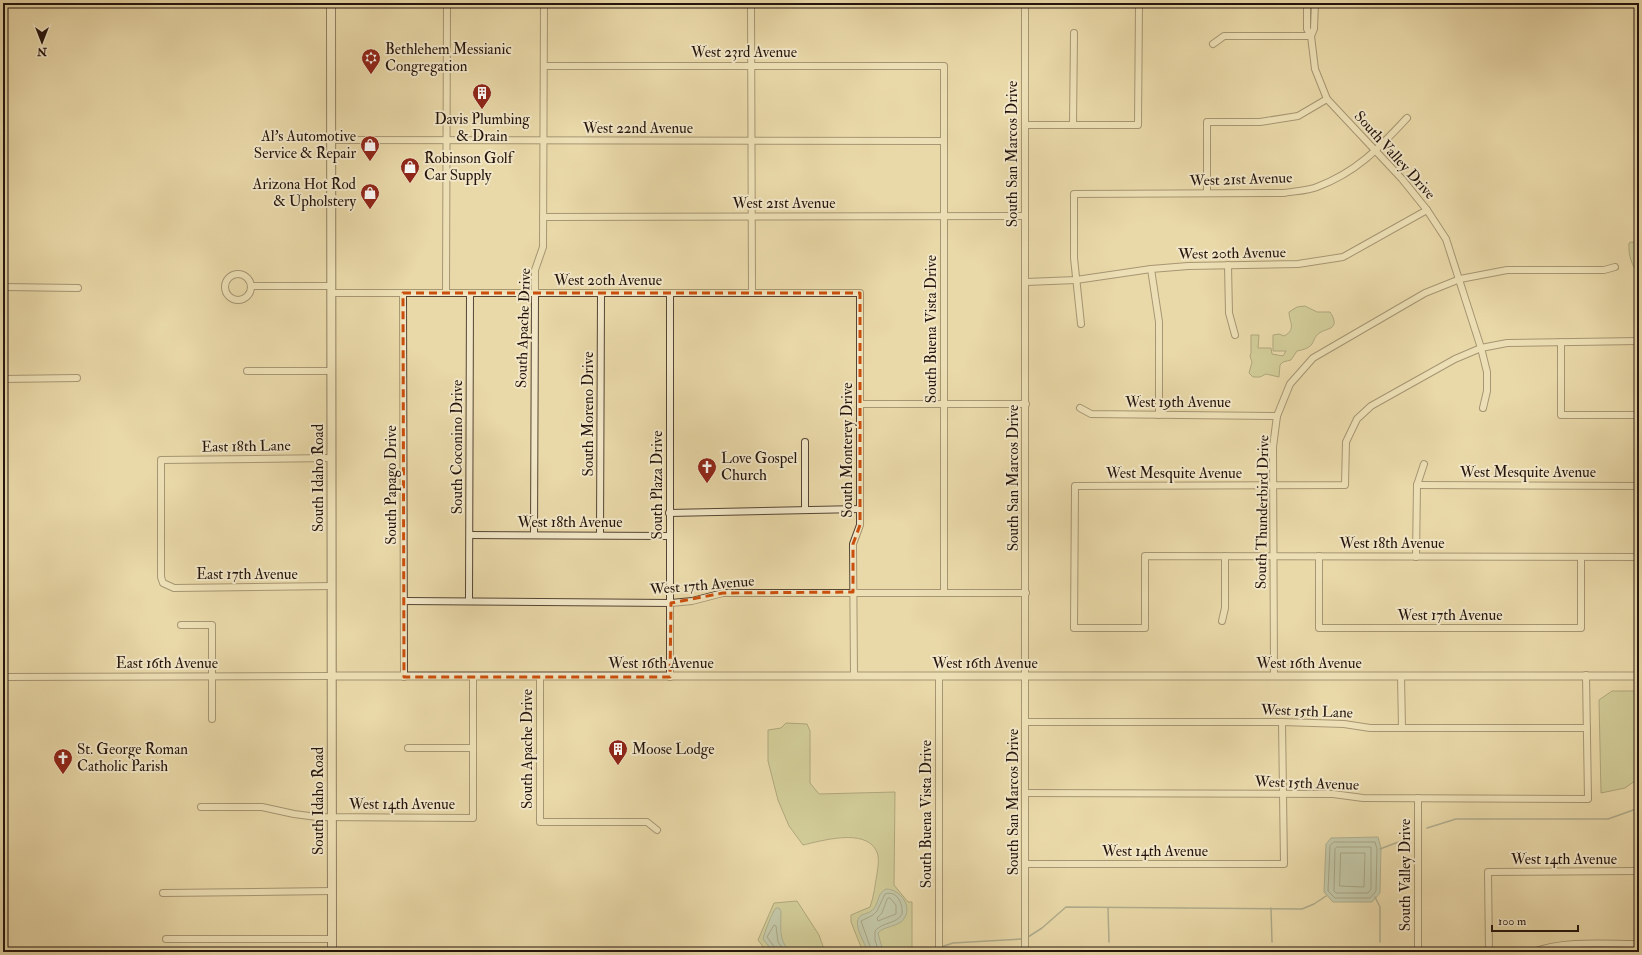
<svg xmlns="http://www.w3.org/2000/svg" width="1642" height="955" font-family="'IM FELL Double Pica',serif">
  <style>
    .green { fill: #b5bf88; stroke: #6c6a4a }
    .water { fill: #99b9af; stroke: #6a776e }
    .lines { fill: none; stroke-linecap: round; stroke-linejoin: round }
    .shore { stroke: #5e665e; stroke-width: 1 }
    .stream { stroke: #6a776e; stroke-width: 1.5 }
    .minor-casing { stroke: #554534; stroke-width: 8 }
    .tertiary-casing { stroke: #554534; stroke-width: 9 }
    .secondary-casing { stroke: #24140d; stroke-width: 10 }
    .minor { stroke: #f1e6c6; stroke-width: 6 }
    .tertiary { stroke: #f1e6c6; stroke-width: 7 }
    .secondary { stroke: #f1e6c6; stroke-width: 8 }
    .marked { fill: none; stroke: #cb4f0c; stroke-width: 3; stroke-dasharray: 8 5; stroke-linejoin: round }
    .labels { text-anchor: middle; stroke-width: 4; stroke-linejoin: round; paint-order: stroke }
    .poi-label { font-size: 15px; fill: #24140d; stroke: #f1e6c6; text-anchor: start }
    .street-label { font-size: 15px; fill: #24140d; stroke: #f1e6c6 }
  </style>
  <rect width="100%" height="100%" fill="#e9d8a8"/>
  <filter id="stains"><feTurbulence type="fractalNoise" baseFrequency=".005" numOctaves="4"/><feColorMatrix values="0 0 0 0 .2 0 0 0 0 .09 0 0 0 0 .02 0 0 0 .5 -.17"/></filter>
  <radialGradient id="worn" r=".72"><stop offset=".6" stop-color="#630" stop-opacity="0"/><stop offset="1" stop-color="#630" stop-opacity=".3"/></radialGradient>
  <!-- green -->
  <g class="green">
    <path d="M1631,242L1639,243V275C1632,266 1628,255 1629,243Z"/>
    <path d="M1305,306L1317,312H1330C1332,315 1335,320 1334,324C1333,329 1324,330 1321,332C1309,339 1319,347 1297,351L1291,360L1283,362L1280,365L1279,377L1266,374L1260,377H1253L1249,373L1252,362L1250,356L1251,353V335H1259L1258,348H1271L1272,354L1283,356L1286,351H1273V335L1279,334L1284,336C1297,329 1289,322 1289,312L1297,307Z"/>
    <path d="M1612,691H1639V778L1625,788L1601,793L1599,700Z"/>
    <path d="M786,723L807,724L810,731V783L819,794L895,792L894,885L908,902H912V952H863L851,922V915L870,907C874,896 875,885 877,874C878,866 880,857 876,850C864,828 821,841 803,845L789,826L778,800L768,761V730L781,728Z"/>
    <path d="M797,901L819,935L825,952H767L758,940L774,903Z"/>
  </g>
  <!-- water -->
  <g class="water">
    <path d="M1378,837L1381,848L1380,893L1372,902H1333L1324,892L1326,844L1331,838Z"/>
    <path d="M886,889C900,889 914,907 903,920C897,927 884,926 878,933L883,952H868C865,943 850,921 862,915C867,913 872,912 875,907C879,900 878,893 886,889Z"/>
    <path d="M776,908H779L781,911C781,927 778,941 791,952H773L763,939C764,934 772,912 776,908Z"/>
  </g>
  <g class="lines">
    <!-- shore -->
    <g class="shore">
      <path d="M1334,842H1375L1377,849L1376,891L1370,898H1335L1328,891L1330,846Z"/>
      <path d="M1337,847H1371V889L1368,893H1336L1334,891L1335,849Z"/>
      <path d="M1341,853H1365L1364,887L1340,886Z"/>
      <path d="M890,898L896,905V914L878,921L877,918L882,913L887,899Z"/>
      <path d="M776,952L775,948L767,937L774,925L776,926L778,942L785,952"/>
      <path d="M872,952L861,921L873,915L877,911L885,894C897,890 903,903 902,914C897,924 882,922 875,931V940L879,952"/>
    </g>
    <!-- stream -->
    <g class="stream">
      <path d="M1427,828L1456,819H1608L1639,808"/>
      <path d="M1380,849L1409,838"/>
      <path d="M1375,897L1380,907V942"/>
      <path d="M1108,908L1109,942"/>
      <path d="M1271,908L1272,942"/>
      <path d="M1028,937L1042,928L1066,907L1302,909L1314,904L1326,896"/>
      <path d="M941,947L953,943L1022,939"/>
      <path d="M930,952L937,948"/>
    </g>
    <defs>
      <g id="minor">
        <path d="M751,3L752,293"/>
        <path d="M1025,3V952"/>
        <path d="M1307,3V29L1311,36L1315,69L1327,99L1402,179L1427,210L1446,239L1481,348L1487,372V391L1483,408"/>
        <path d="M1311,36L1314,29L1315,3"/>
        <path d="M1213,44L1224,36H1311"/>
        <path d="M544,66H944V592"/>
        <path d="M1025,125H1138L1139,3"/>
        <path d="M1073,125L1074,33"/>
        <path d="M331,140L944,141"/>
        <path d="M1207,193V122H1260L1298,116L1327,99"/>
        <path d="M543,217L1025,216"/>
        <path d="M1228,265L1229,313L1235,335"/>
        <path d="M1151,269L1159,322V415"/>
        <circle cx="238" cy="287" r="13"/>
        <path d="M1026,282L1076,280L1151,269L1188,266L1298,264L1343,257L1427,210"/>
        <path d="M251,286H331"/>
        <path d="M3,287L78,288"/>
        <path d="M331,293H860V525L853,544L854,676"/>
        <path d="M403,293L404,677"/>
        <path d="M446,293L447,3"/>
        <path d="M670,293V677"/>
        <path d="M1081,324L1074,258V194L1284,193C1294,191 1307,191 1317,187C1357,172 1379,148 1407,118"/>
        <path d="M1639,341L1507,343L1481,348L1455,359L1371,406L1357,419L1346,442L1345,485L1075,486L1074,628H1145V556L1639,557"/>
        <path d="M1561,342V415H1639"/>
        <path d="M247,371H331"/>
        <path d="M3,379L77,378"/>
        <path d="M860,404H1026"/>
        <path d="M1080,408L1091,414L1277,416"/>
        <path d="M332,458L161,460V577L163,583L174,588L332,586"/>
        <path d="M1417,485L1639,486"/>
        <path d="M805,510V442"/>
        <path d="M669,513L860,509"/>
        <path d="M470,535L670,536"/>
        <path d="M534,535L535,293V270L543,247L544,3"/>
        <path d="M600,535L601,293"/>
        <path d="M1319,556V628H1581V557"/>
        <path d="M1416,557L1417,485L1424,464"/>
        <path d="M404,601L671,603L692,601L723,593H1026"/>
        <path d="M469,601L470,293"/>
        <path d="M1222,621L1225,608V556"/>
        <path d="M181,625H212V719"/>
        <path d="M540,676V822H647L657,830"/>
        <path d="M1274,676L1273,447L1277,416L1290,384L1313,358L1425,293L1460,279L1507,270H1604L1615,267"/>
        <path d="M1401,676L1402,728"/>
        <path d="M3,677L332,676"/>
        <path d="M1026,722H1282L1344,724L1370,728H1587"/>
        <path d="M408,748H472"/>
        <path d="M1026,793L1333,794L1363,798L1588,799L1586,675"/>
        <path d="M201,807H262L294,814L317,817L473,818V676"/>
        <path d="M1026,864H1284L1282,722"/>
        <path d="M163,893L332,891"/>
        <path d="M166,939H332"/>
        <path d="M1025,951H1418"/>
        <path d="M939,952V676"/>
        <path d="M1418,952V798"/>
        <path d="M1489,952L1488,872L1639,871"/>
        <path d="M1533,952C1565,940 1605,944 1639,944"/>
      </g>
      <path id="tertiary" d="M332,676H1639"/>
      <path id="secondary" d="M331,3L332,952"/>
    </defs>
    <!-- minor casing -->
    <use href="#minor" class="minor-casing"/>
    <!-- tertiary casing -->
    <use href="#tertiary" class="tertiary-casing"/>
    <!-- secondary casing -->
    <use href="#secondary" class="secondary-casing"/>
    <!-- minor -->
    <use href="#minor" class="minor"/>
    <!-- tertiary -->
    <use href="#tertiary" class="tertiary"/>
    <!-- secondary -->
    <use href="#secondary" class="secondary"/>
  </g>
  <!-- marked area -->
  <path d="M0 0H1642V955H0ZM403,293H860V525L853,544V592L723,593L671,603L670,677H404Z" fill="#e9d8a8" fill-opacity=".55" fill-rule="evenodd"/>
  <path class="marked" d="M403,293H860V525L853,544V592L723,593L671,603L670,677H404Z"/>
  <!-- icons -->
  <defs>
    <symbol id="synagogue-pin" viewBox="-11 -11 22 30"><path d="M0 17L-7.5 6A9.5 9.5 0 1 1 7.5 6Z" fill="#8f2418" stroke="#f1e6c6"/><path d="M0-6.5L5.6 3.2H-5.6ZM0 6.5L5.6-3.2H-5.6Z" fill="#fff"/></symbol>
    <symbol id="building-pin" viewBox="-11 -11 22 30"><path d="M0 17L-7.5 6A9.5 9.5 0 1 1 7.5 6Z" fill="#8f2418" stroke="#f1e6c6"/><path d="M-4-6H4V6H1V3H-1V6H-4ZM-2.5-4.3h1.7v1.8h-1.7ZM.8-4.3h1.7v1.8H.8ZM-2.5-1h1.7V.8h-1.7ZM.8-1h1.7V.8H.8Z" fill="#fff"/></symbol>
    <symbol id="shop-pin" viewBox="-11 -11 22 30"><path d="M0 17L-7.5 6A9.5 9.5 0 1 1 7.5 6Z" fill="#8f2418" stroke="#f1e6c6"/><path d="M-5-2.5h2.3a2.7 3.5 0 0 1 5.4 0H5L5.5 6h-11ZM-1.5-2.5h3a1.5 2.3 0 0 0-3 0Z" fill="#fff"/></symbol>
    <symbol id="church-pin" viewBox="-11 -11 22 30"><path d="M0 17L-7.5 6A9.5 9.5 0 1 1 7.5 6Z" fill="#8f2418" stroke="#f1e6c6"/><path d="M-1.2-6h2.4v3.5h3.3v2.4h-3.3V6h-2.4V-.1h-3.3v-2.4h3.3Z" fill="#fff"/></symbol>
  </defs>
  <g fill-rule="evenodd">
    <use href="#synagogue-pin" x="360" y="47" width="22" height="30"/>
    <use href="#building-pin" x="471" y="82" width="22" height="30"/>
    <use href="#shop-pin" x="359" y="134" width="22" height="30"/>
    <use href="#shop-pin" x="399" y="156" width="22" height="30"/>
    <use href="#shop-pin" x="359" y="182" width="22" height="30"/>
    <use href="#church-pin" x="696" y="456" width="22" height="30"/>
    <use href="#building-pin" x="607" y="738" width="22" height="30"/>
    <use href="#church-pin" x="52" y="747" width="22" height="30"/>
  </g>
  <g class="labels">
    <!-- poi labels -->
    <g class="poi-label">
      <text x="385" y="54">Bethlehem Messianic<tspan x="385" dy="17">Congregation</tspan></text>
      <text x="482" y="124" text-anchor="middle">Davis Plumbing<tspan x="482" dy="17">&amp; Drain</tspan></text>
      <text x="356" y="141" text-anchor="end">Al's Automotive<tspan x="356" dy="17">Service &amp; Repair</tspan></text>
      <text x="424" y="163">Robinson Golf<tspan x="424" dy="17">Car Supply</tspan></text>
      <text x="356" y="189" text-anchor="end">Arizona Hot Rod<tspan x="356" dy="17">&amp; Upholstery</tspan></text>
      <text x="721" y="463">Love Gospel<tspan x="721" dy="17">Church</tspan></text>
      <text x="77" y="754">St. George Roman<tspan x="77" dy="17">Catholic Parish</tspan></text>
      <text x="632" y="754">Moose Lodge</text>
    </g>
    <!-- street labels -->
    <g class="street-label">
      <text x="744" y="57">West 23rd Avenue</text>
      <text x="638" y="133">West 22nd Avenue</text>
      <text transform="translate(1012 154) rotate(-90)" y="5">South San Marcos Drive</text>
      <text transform="translate(1395 155) rotate(48)" y="5">South Valley Drive</text>
      <text transform="translate(1241 179) rotate(-2)" y="5">West 21st Avenue</text>
      <text x="784" y="208">West 21st Avenue</text>
      <text transform="translate(1232 253) rotate(-1)" y="5">West 20th Avenue</text>
      <text x="608" y="285">West 20th Avenue</text>
      <text transform="translate(523 328) rotate(-88)" y="5">South Apache Drive</text>
      <text transform="translate(931 329) rotate(-90)" y="5">South Buena Vista Drive</text>
      <text x="1178" y="407">West 19th Avenue</text>
      <text transform="translate(588 414) rotate(-90)" y="5">South Moreno Drive</text>
      <text transform="translate(246 446) rotate(-1)" y="5">East 18th Lane</text>
      <text transform="translate(457 447) rotate(-90)" y="5">South Coconino Drive</text>
      <text transform="translate(847 450) rotate(-90)" y="5">South Monterey Drive</text>
      <text x="1528" y="477">West Mesquite Avenue</text>
      <text x="1174" y="478">West Mesquite Avenue</text>
      <text transform="translate(318 478) rotate(-90)" y="5">South Idaho Road</text>
      <text transform="translate(1013 478) rotate(-90)" y="5">South San Marcos Drive</text>
      <text transform="translate(391 485) rotate(-90)" y="5">South Papago Drive</text>
      <text transform="translate(657 485) rotate(-90)" y="5">South Plaza Drive</text>
      <text transform="translate(1262 512) rotate(-89)" y="5">South Thunderbird Drive</text>
      <text x="570" y="527">West 18th Avenue</text>
      <text x="1392" y="548">West 18th Avenue</text>
      <text x="247" y="579">East 17th Avenue</text>
      <text transform="translate(702 585) rotate(-5)" y="5">West 17th Avenue</text>
      <text x="1450" y="620">West 17th Avenue</text>
      <text x="167" y="668">East 16th Avenue</text>
      <text x="661" y="668">West 16th Avenue</text>
      <text x="985" y="668">West 16th Avenue</text>
      <text x="1309" y="668">West 16th Avenue</text>
      <text transform="translate(1307 711) rotate(2)" y="5">West 15th Lane</text>
      <text transform="translate(527 749) rotate(-90)" y="5">South Apache Drive</text>
      <text transform="translate(1307 783) rotate(2)" y="5">West 15th Avenue</text>
      <text transform="translate(318 801) rotate(-90)" y="5">South Idaho Road</text>
      <text transform="translate(1013 802) rotate(-90)" y="5">South San Marcos Drive</text>
      <text x="402" y="809">West 14th Avenue</text>
      <text transform="translate(926 814) rotate(-90)" y="5">South Buena Vista Drive</text>
      <text x="1155" y="856">West 14th Avenue</text>
      <text x="1564" y="864">West 14th Avenue</text>
      <text transform="translate(1405 875) rotate(-90)" y="5">South Valley Drive</text>
    </g>
  </g>
  <!-- margin -->
  <rect width="1642" height="955" fill="none" stroke="#e9d8a8" stroke-width="16"/>
  <rect x="4" y="4" width="1634" height="947" fill="none" stroke="#24140d" stroke-width="2"/>
  <rect x="8" y="8" width="1626" height="939" fill="none" stroke="#24140d"/>
  <!-- north arrow -->
  <g transform="translate(42 42) rotate(180)" stroke="#f1e6c6" stroke-width="3" paint-order="stroke">
  <path d="M0-3L7 15L0 10L-7 15Z" fill="#24140d"/>
  <text y="-6" font-size="11" font-weight="bold" text-anchor="middle" fill="#24140d">N</text>
  </g>
  <!-- scale -->
  <path d="M1492 925v6h86v-6" fill="none" stroke="#24140d" stroke-width="2"/>
  <text x="1498" y="925" font-size="12" fill="#24140d" stroke="#f1e6c6" stroke-width="3" paint-order="stroke">100 m</text>
  <rect width="100%" height="100%" filter="url(#stains)"/>
  <rect width="100%" height="100%" fill="url(#worn)"/>
</svg>
